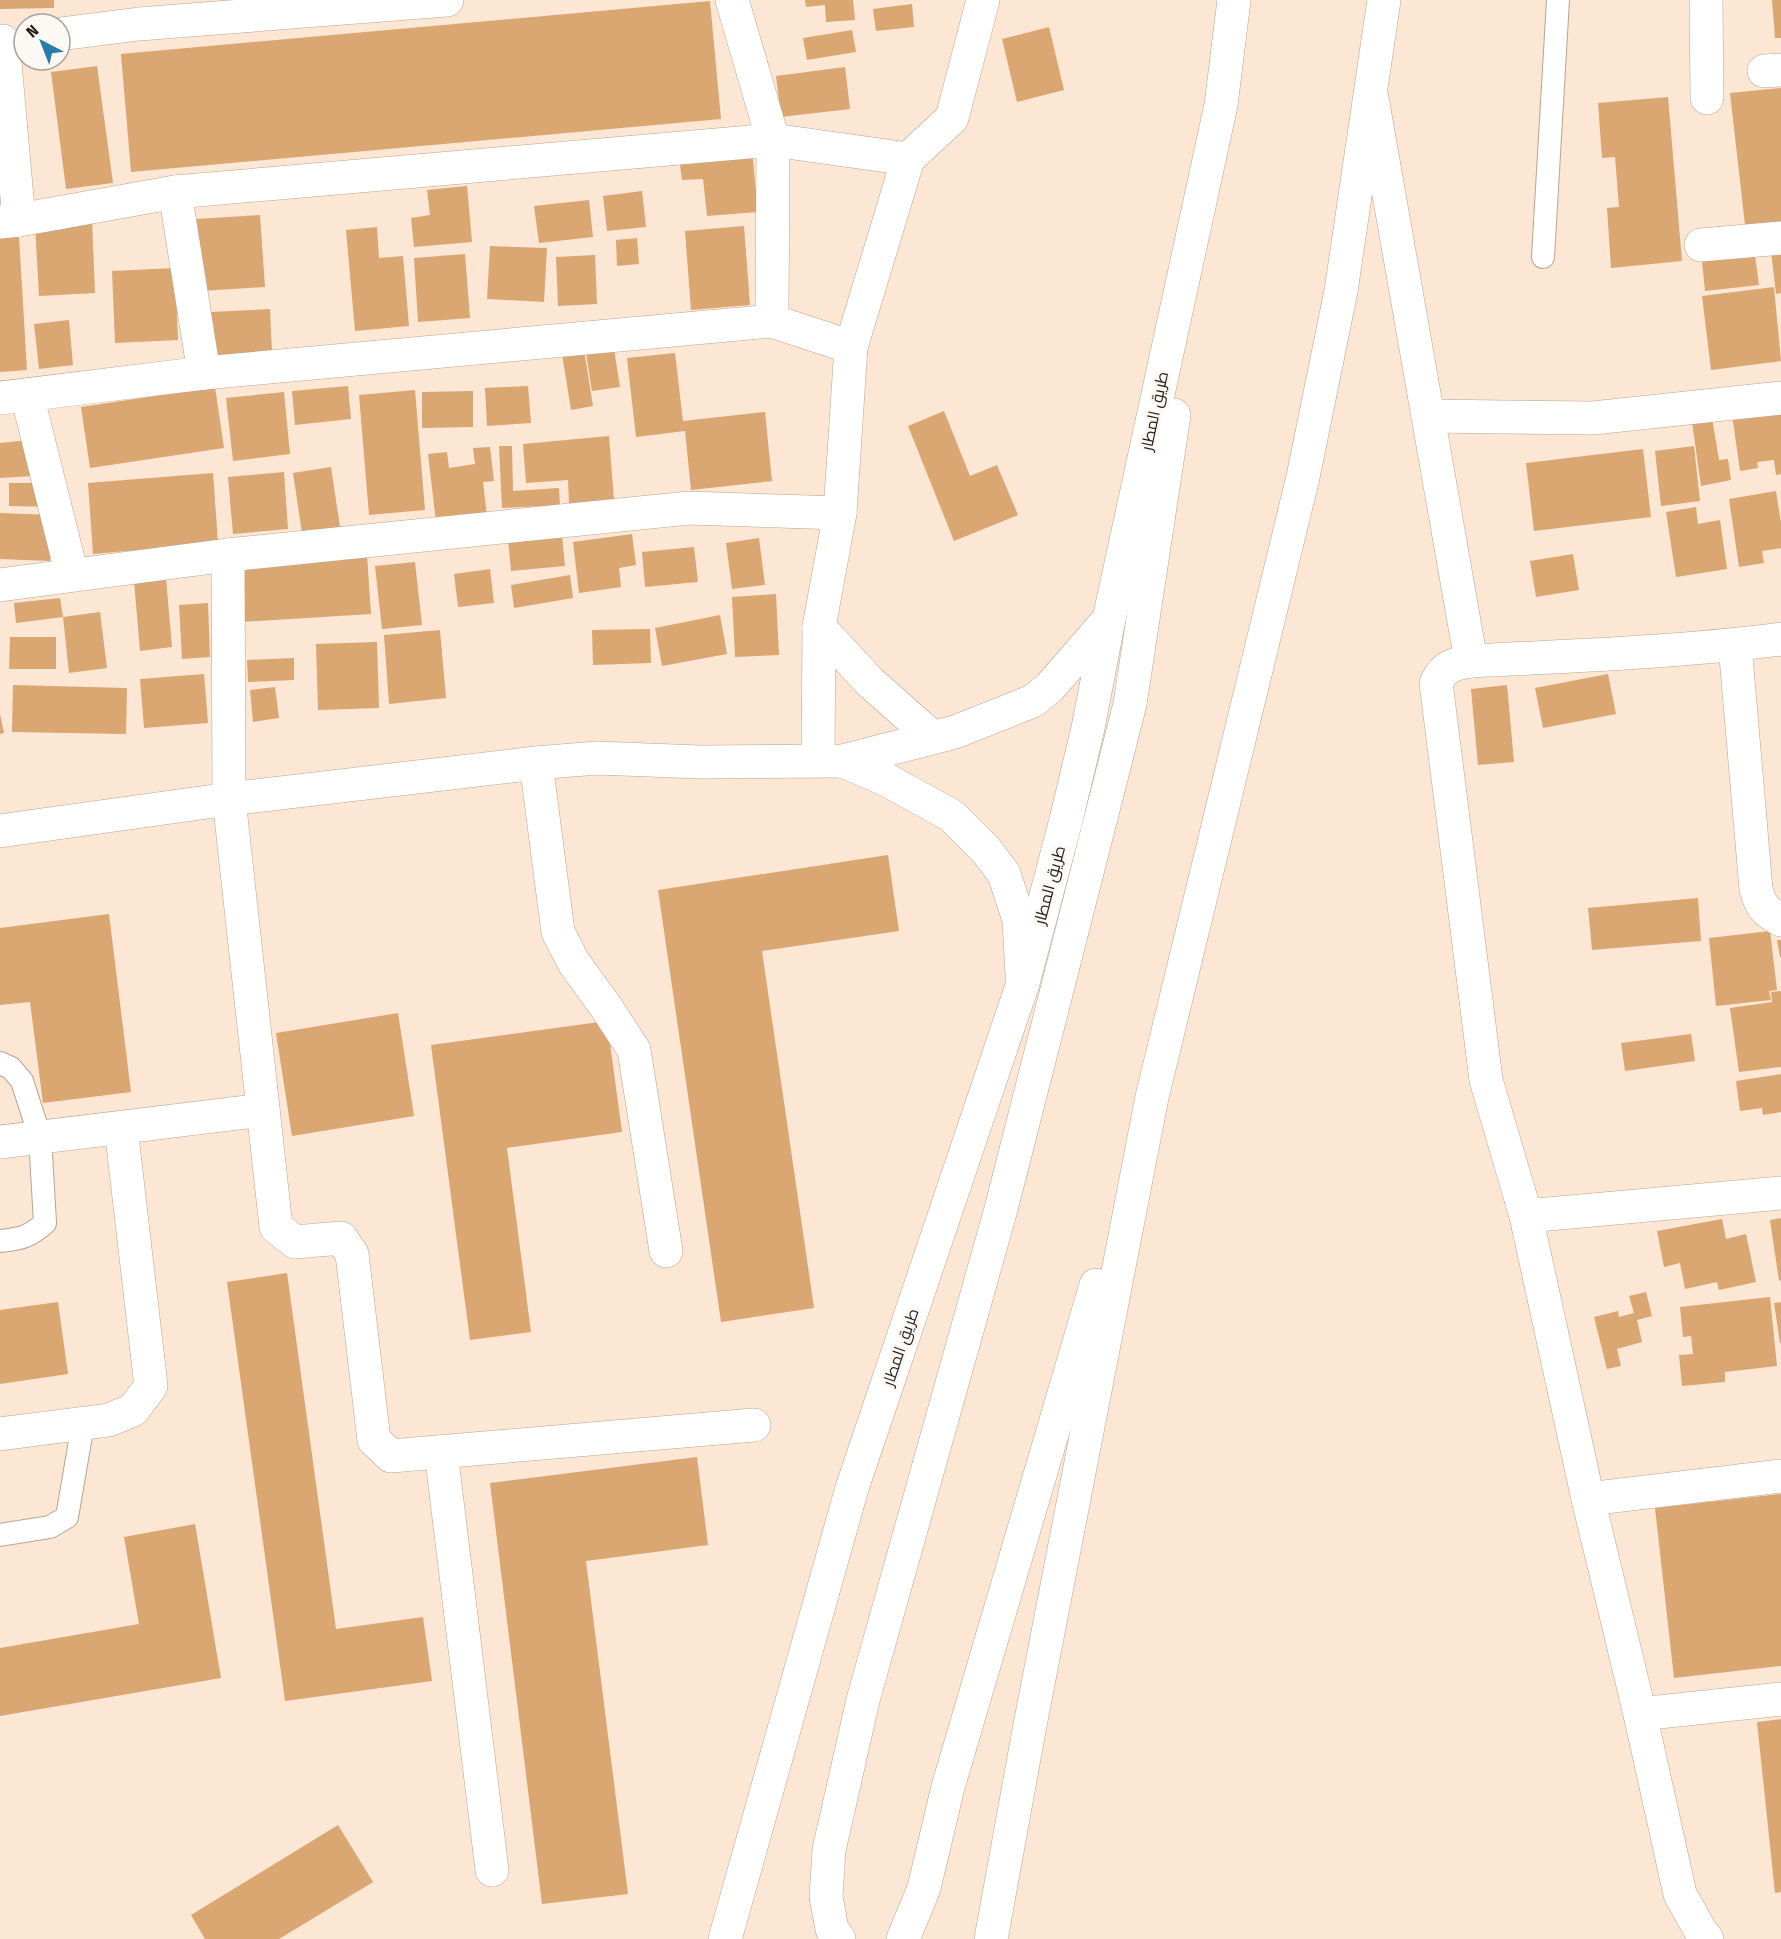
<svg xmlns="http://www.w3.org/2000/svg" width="1781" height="1939" font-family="'Fira Sans Condensed',Cairo,sans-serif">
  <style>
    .building { fill: #daa672 }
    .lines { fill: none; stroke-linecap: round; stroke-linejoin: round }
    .lane-casing { stroke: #b8a491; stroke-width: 24 }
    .street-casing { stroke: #b8a491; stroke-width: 34 }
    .highway-casing { stroke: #b8a491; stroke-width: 34 }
    .lane { stroke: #fff; stroke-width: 22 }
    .street { stroke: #fff; stroke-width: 33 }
    .highway { stroke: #fff; stroke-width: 33 }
    .labels { text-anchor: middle; stroke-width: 6; stroke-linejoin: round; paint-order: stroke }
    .street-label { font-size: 16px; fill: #221b14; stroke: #fcf8f4 }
  </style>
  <rect width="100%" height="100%" fill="#fce7d4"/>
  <!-- building -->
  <g class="building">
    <path d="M0,0H54V8L0,9Z"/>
    <path d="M805,0H853L855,20L826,22L825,5L806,7Z"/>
    <path d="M1772,0H1781V38H1775Z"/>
    <path d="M710,1L721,119L131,172L121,54Z"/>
    <path d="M912,4L914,27L876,31L873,9Z"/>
    <path d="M1049,27L1064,90L1017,102L1002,39Z"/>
    <path d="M852,30L856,52L807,60L803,38Z"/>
    <path d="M97,66L113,183L66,189L51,72Z"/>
    <path d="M845,67L850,109L781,117L776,76Z"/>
    <path d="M1781,88V293L1776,294L1768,225L1753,241L1759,285L1705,291L1700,242L1745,225L1730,93Z"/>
    <path d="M1668,97L1682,261L1611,268L1607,208L1619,207L1615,157L1602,158L1598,103Z"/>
    <path d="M752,150L758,212L707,216L703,179L682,180L679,157Z"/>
    <path d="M467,186L472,242L414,247L411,218L430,215L427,190Z"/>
    <path d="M642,191L646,227L607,231L603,196Z"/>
    <path d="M589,200L593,237L539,243L534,206Z"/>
    <path d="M260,215L265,287L201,291L196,219Z"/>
    <path d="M92,220L95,293L39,296L35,224Z"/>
    <path d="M744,226L750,305L691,310L685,231Z"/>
    <path d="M377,227L379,258L403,256L409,326L355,331L346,230Z"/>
    <path d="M19,237L27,370L0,372V238Z"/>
    <path d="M637,238L639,264L617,266L616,240Z"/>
    <path d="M490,246L547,248L544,302L487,299Z"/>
    <path d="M465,254L470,318L418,322L414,258Z"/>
    <path d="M595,255L597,304L558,306L556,257Z"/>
    <path d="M175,268L178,340L115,343L112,271Z"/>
    <path d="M1774,287L1781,361L1711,370L1702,296Z"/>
    <path d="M270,309L272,352L214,356L211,312Z"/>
    <path d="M69,320L73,365L39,369L34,324Z"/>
    <path d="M614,349L620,387L592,391L586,353Z"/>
    <path d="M584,350L593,406L571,410L562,354Z"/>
    <path d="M675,353L683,421L765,412L772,481L691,490L685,431L636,437L627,358Z"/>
    <path d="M348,386L351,419L295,425L292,391Z"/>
    <path d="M528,386L531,423L487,426L485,388Z"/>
    <path d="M215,387L224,448L90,468L81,407Z"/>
    <path d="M415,390L425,510L369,515L359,395Z"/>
    <path d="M473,391V427L422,428V392Z"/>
    <path d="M284,392L290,454L233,461L226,398Z"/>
    <path d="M1781,406V474L1776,475L1774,460L1757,462L1758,468L1740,471L1732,414Z"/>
    <path d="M944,411L970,476L997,465L1018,515L954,541L908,426Z"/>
    <path d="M1712,418L1719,460L1728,459L1731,480L1701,486L1692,422Z"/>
    <path d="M609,436L614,500L569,504L568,480L526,483L523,444Z"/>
    <path d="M30,440L33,476L0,478V443Z"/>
    <path d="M499,446H512L513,491L559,488L560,505L502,508Z"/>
    <path d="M1694,446L1700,501L1661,506L1655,451Z"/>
    <path d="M490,447L494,481L483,482L487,516L436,522L428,454L447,452L449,468L475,464L473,448Z"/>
    <path d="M1643,449L1651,517L1534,531L1526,463Z"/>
    <path d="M331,467L340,527L302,533L293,473Z"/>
    <path d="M284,472L288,529L233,534L228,477Z"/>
    <path d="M213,473L218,543L93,554L88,483Z"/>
    <path d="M9,483H55V507L9,506Z"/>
    <path d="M1776,491L1781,523V548L1762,551L1764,563L1739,567L1729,499Z"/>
    <path d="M1696,507L1698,524L1720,520L1727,569L1676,577L1666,512Z"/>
    <path d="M0,513L52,515L50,561L0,559Z"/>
    <path d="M632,534L636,565L619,568L621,587L579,593L573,542Z"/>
    <path d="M562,535L565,566L511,571L508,539Z"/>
    <path d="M759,538L765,585L732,589L726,543Z"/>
    <path d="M694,547L698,582L645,587L642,552Z"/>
    <path d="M367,554L371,614L241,622L237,563Z"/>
    <path d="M1573,554L1579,590L1536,597L1530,561Z"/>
    <path d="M415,562L422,625L382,629L375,566Z"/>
    <path d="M490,569L494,603L458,607L454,574Z"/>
    <path d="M570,575L573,598L514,608L511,585Z"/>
    <path d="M166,578L172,647L140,651L134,581Z"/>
    <path d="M776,594L779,655L735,657L732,597Z"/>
    <path d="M60,598L63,617L16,623L14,603Z"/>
    <path d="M208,603L210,657L182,659L179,605Z"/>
    <path d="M100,612L107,668L69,673L63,617Z"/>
    <path d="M720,615L727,654L662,666L655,628Z"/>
    <path d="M650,629L651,663L593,665L592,630Z"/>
    <path d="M440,630L446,698L389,704L384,635Z"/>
    <path d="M10,637H56V669H9Z"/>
    <path d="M377,642L379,708L318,710L316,644Z"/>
    <path d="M294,658V680L248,682L247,660Z"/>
    <path d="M204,674L208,723L144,728L140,679Z"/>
    <path d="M1608,674L1616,714L1543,728L1535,688Z"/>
    <path d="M13,685L127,688L126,734L12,732Z"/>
    <path d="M1507,685L1514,762L1478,765L1471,689Z"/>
    <path d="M275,687L279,718L253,722L250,690Z"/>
    <path d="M0,714L4,733L0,734Z"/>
    <path d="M888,855L899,931L762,951L814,1308L721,1322L658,890Z"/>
    <path d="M1698,898L1701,941L1592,950L1588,908Z"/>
    <path d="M109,914L131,1092L43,1103L30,1002L0,1005V928Z"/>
    <path d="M1770,931L1777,990L1769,991L1771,1000L1716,1006L1709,938Z"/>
    <path d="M1777,940H1781V957H1780Z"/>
    <path d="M1781,991V1067L1739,1072L1730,1008L1772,1002L1771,992Z"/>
    <path d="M398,1013L414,1116L292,1136L276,1033Z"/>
    <path d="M607,1021L622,1132L507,1148L531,1332L470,1340L431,1045Z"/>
    <path d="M1691,1034L1695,1061L1625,1071L1621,1043Z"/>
    <path d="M1781,1074V1112L1763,1115L1762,1108L1740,1111L1736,1081Z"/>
    <path d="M1781,1218V1280L1779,1281L1770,1220Z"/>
    <path d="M1722,1219L1726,1239L1746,1234L1756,1282L1719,1290L1717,1282L1685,1289L1680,1263L1664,1267L1657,1231Z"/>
    <path d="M287,1273L336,1629L423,1617L432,1681L285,1701L227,1282Z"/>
    <path d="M1646,1292L1652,1316L1637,1320L1642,1342L1617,1349L1621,1366L1607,1369L1594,1317L1618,1311L1619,1317L1634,1313L1629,1296Z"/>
    <path d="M1770,1297L1777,1366L1725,1372V1382L1682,1386L1679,1355L1693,1354L1691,1336L1683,1337L1680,1307Z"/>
    <path d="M58,1302L68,1374L0,1384V1310Z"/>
    <path d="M1781,1302V1343H1780L1774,1303Z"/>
    <path d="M697,1457L708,1545L586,1561L628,1894L542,1904L490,1483Z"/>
    <path d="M1781,1494V1666L1674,1678L1655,1508Z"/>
    <path d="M195,1524L221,1678L0,1716V1648L139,1624L124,1537Z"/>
    <path d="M1781,1719V1892L1775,1893L1757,1722Z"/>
    <path d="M338,1825L373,1882L279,1939H205L191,1915Z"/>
  </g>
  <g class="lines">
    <defs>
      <g id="lane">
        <path d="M1543,257L1558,0"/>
        <path d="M0,1063L11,1068L22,1081L40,1137L45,1223C29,1237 21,1239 0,1241"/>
        <path d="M0,1535L50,1527L67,1517L83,1424"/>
      </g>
      <g id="street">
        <path d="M732,0L773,140L772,321"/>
        <path d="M1706,0L1707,98"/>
        <path d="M60,34L139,24L447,0"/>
        <path d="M3,41L19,220"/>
        <path d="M1764,71L1781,70"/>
        <path d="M1372,98L1471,661"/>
        <path d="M175,192L204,373"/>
        <path d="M0,222L19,220L175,192L773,140L908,159"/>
        <path d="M1701,245L1781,238"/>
        <path d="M27,395L72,575"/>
        <path d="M0,398L204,373L772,321L851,347"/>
        <path d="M1428,416L1593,418L1781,398"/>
        <path d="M228,555L229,799L276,1227L295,1242L341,1238L352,1254L374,1440L391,1456L754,1425"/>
        <path d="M0,585L228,555L689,508L840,513"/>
        <path d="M819,627L870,682L932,737"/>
        <path d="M1781,639C1678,652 1575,656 1471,661C1453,664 1444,666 1436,683L1486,1080L1526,1216L1588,1499L1781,1476"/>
        <path d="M1735,645L1756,889C1761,907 1765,911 1781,920"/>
        <path d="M818,760L819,627L840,513L851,347L908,159L952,118L983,0"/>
        <path d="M843,761L887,780L952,816L986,850L1004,874L1019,920L1022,975"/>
        <path d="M536,763L558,932L574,963L606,1007L634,1050L666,1251"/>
        <path d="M0,831L229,799L536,763L597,758L700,762L843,761L955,732L1033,701L1050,687L1109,619"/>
        <path d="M0,1142L263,1110"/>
        <path d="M1526,1216L1781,1193"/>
        <path d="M0,1434L109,1420L133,1410L151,1386L121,1128"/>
        <path d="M441,1452L492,1870"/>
        <path d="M1588,1499L1640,1714L1680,1894L1700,1930L1707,1939"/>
        <path d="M1640,1714L1781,1699"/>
      </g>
      <g id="highway">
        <path d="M725,1939L852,1488L1023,983L1066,820L1088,728L1109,619L1221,105L1234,0"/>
        <path d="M839,1939L832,1929L826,1897L829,1850L863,1700L1001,1209L1130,704L1174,415"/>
        <path d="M903,1939L924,1888L948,1787L1096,1285"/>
        <path d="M991,1939L1030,1725L1152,1097L1303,477L1341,291L1384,0"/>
      </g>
    </defs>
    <!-- lane casing -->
    <use href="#lane" class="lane-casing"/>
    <!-- street casing -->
    <use href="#street" class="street-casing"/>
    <!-- highway casing -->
    <use href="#highway" class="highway-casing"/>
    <!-- lane -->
    <use href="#lane" class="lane"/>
    <!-- street -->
    <use href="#street" class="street"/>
    <!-- highway -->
    <use href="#highway" class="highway"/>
  </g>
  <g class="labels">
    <!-- street labels -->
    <g class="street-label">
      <text transform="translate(1154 411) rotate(-78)" y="6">طريق المطار</text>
      <text transform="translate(1049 885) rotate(-75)" y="6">طريق المطار</text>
      <text transform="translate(900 1347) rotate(-71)" y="6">طريق المطار</text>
    </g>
  </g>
  <!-- north arrow -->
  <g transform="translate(42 42) rotate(318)"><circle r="28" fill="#fcf8f4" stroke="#a5a09a" stroke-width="1.5"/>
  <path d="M0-4.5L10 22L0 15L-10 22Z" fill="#287cac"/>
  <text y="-9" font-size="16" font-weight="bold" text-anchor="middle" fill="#221b14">N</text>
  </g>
</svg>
